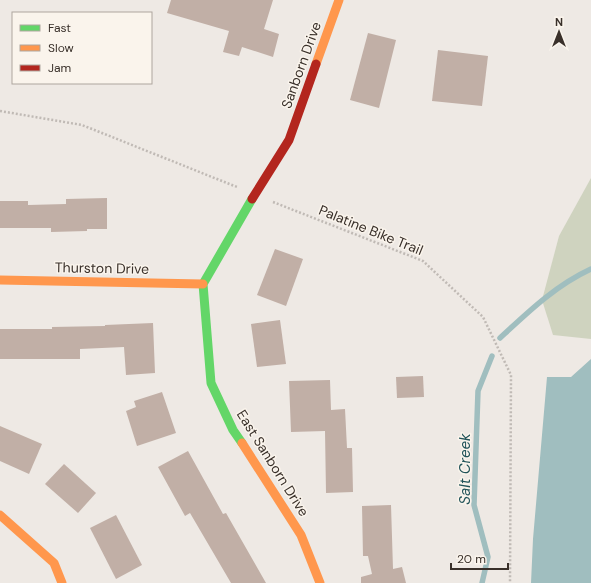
<svg xmlns="http://www.w3.org/2000/svg" width="591" height="583" font-family="'DM Sans',sans-serif">
  <style>
    .green { fill: #cfd3bf }
    .water { fill: #a0bebf }
    .lines { fill: none; stroke-linecap: round; stroke-linejoin: round }
    .stream { stroke: #a0bebf; stroke-width: 5.5 }
    .building { fill: #c1afa6 }
    .path { stroke: #c0bab5; stroke-width: 2.5; stroke-dasharray: 2 2; stroke-linecap: butt }
    .fast { stroke: #63d668; stroke-width: 9 }
    .slow { stroke: #ff974d; stroke-width: 9 }
    .jam { stroke: #b3261e; stroke-width: 9 }
    .labels { text-anchor: middle; stroke-width: 3; stroke-linejoin: round; paint-order: stroke }
    .street-label { font-size: 14px; fill: #39302a; stroke: #faf4ec }
    .water-label { font-size: 15px; font-style: italic; fill: #215359; stroke: #faf4ec }
  </style>
  <rect width="100%" height="100%" fill="#eee9e4"/>
  <!-- green -->
  <path class="green" d="M591,178V339L553,335L542,300L559,236Z"/>
  <!-- water -->
  <path class="water" d="M591,359V583H531L533,539L547,377H571Z"/>
  <g class="lines">
    <!-- stream -->
    <g class="stream">
      <path d="M500,338C528,312 556,285 591,269"/>
      <path d="M482,583L488,557L474,505L478,391L492,356"/>
    </g>
  </g>
  <!-- building -->
  <g class="building">
    <path d="M171,0H273L264,29L279,34L273,57L242,47L239,56L223,52L229,31L167,13Z"/>
    <path d="M368,33L396,40L379,108L350,100Z"/>
    <path d="M438,50L488,56L482,106L432,101Z"/>
    <path d="M107,198V229H87V231L51,232V228H0V201H28V205L66,204V199Z"/>
    <path d="M275,249L303,259L286,306L257,295Z"/>
    <path d="M280,320L286,364L257,367L251,324Z"/>
    <path d="M153,323L155,373L126,375L124,347L80,349V359H0V329H52V327L105,326V325Z"/>
    <path d="M423,376L424,397L397,398L396,377Z"/>
    <path d="M330,380L331,410L345,409L347,448H352L353,492L326,493L325,431L291,432L289,381Z"/>
    <path d="M162,392L176,433L137,446L126,411L136,407L134,401Z"/>
    <path d="M0,426L42,444L29,474L0,461Z"/>
    <path d="M188,451L223,514L226,513L266,583H231L190,513L185,516L158,467Z"/>
    <path d="M64,464L96,493L78,513L45,484Z"/>
    <path d="M391,505L393,569L402,567L406,583H361V577L372,574L368,556H363L362,506Z"/>
    <path d="M116,515L142,565L116,579L90,528Z"/>
  </g>
  <g class="lines">
    <!-- path -->
    <g class="path">
      <path d="M0,111L82,125L237,187"/>
      <path d="M273,202L423,261L483,317L511,375L510,583"/>
    </g>
    <!-- fast -->
    <path class="fast" d="M242,443L233,430L211,383L203,284L252,199"/>
    <!-- slow -->
    <g class="slow">
      <path d="M316,64L339,0"/>
      <path d="M0,280L203,284"/>
      <path d="M242,443L301,535L320,583"/>
      <path d="M0,515L54,563L62,583"/>
    </g>
    <!-- jam -->
    <path class="jam" d="M252,199L289,140L316,64"/>
  </g>
  <g class="labels">
    <!-- street labels -->
    <g class="street-label">
      <text transform="translate(301 65) rotate(-70)" y="5">Sanborn Drive</text>
      <text transform="translate(371 230) rotate(22)" y="5">Palatine Bike Trail</text>
      <text transform="translate(102 268) rotate(1)" y="5">Thurston Drive</text>
      <text transform="translate(273 463) rotate(58)" y="5">East Sanborn Drive</text>
    </g>
    <!-- water labels -->
    <g class="water-label">
      <text transform="translate(465 469) rotate(-90)" y="5">Salt Creek</text>
    </g>
  </g>
  <!-- legend -->
  <rect x="12" y="12" width="140" height="72" fill="#faf4ec" stroke="#ada69e"/>
  <rect x="20" y="25" width="20" height="6" fill="#63d668" stroke="#ada69e"/>
  <text x="48" y="32" font-size="12" fill="#39302a">Fast</text>
  <rect x="20" y="45" width="20" height="6" fill="#ff974d" stroke="#ada69e"/>
  <text x="48" y="52" font-size="12" fill="#39302a">Slow</text>
  <rect x="20" y="65" width="20" height="6" fill="#b3261e" stroke="#ada69e"/>
  <text x="48" y="72" font-size="12" fill="#39302a">Jam</text>
  <!-- north arrow -->
  <g transform="translate(559 32)" stroke="#faf4ec" stroke-width="3" paint-order="stroke">
  <path d="M0-3L7 15L0 10L-7 15Z" fill="#39302a"/>
  <text y="-6" font-size="11" font-weight="bold" text-anchor="middle" fill="#39302a">N</text>
  </g>
  <!-- scale -->
  <path d="M451 563v6h57v-6" fill="none" stroke="#39302a" stroke-width="2"/>
  <text x="457" y="563" font-size="12" fill="#39302a" stroke="#faf4ec" stroke-width="3" paint-order="stroke">20 m</text>
</svg>
